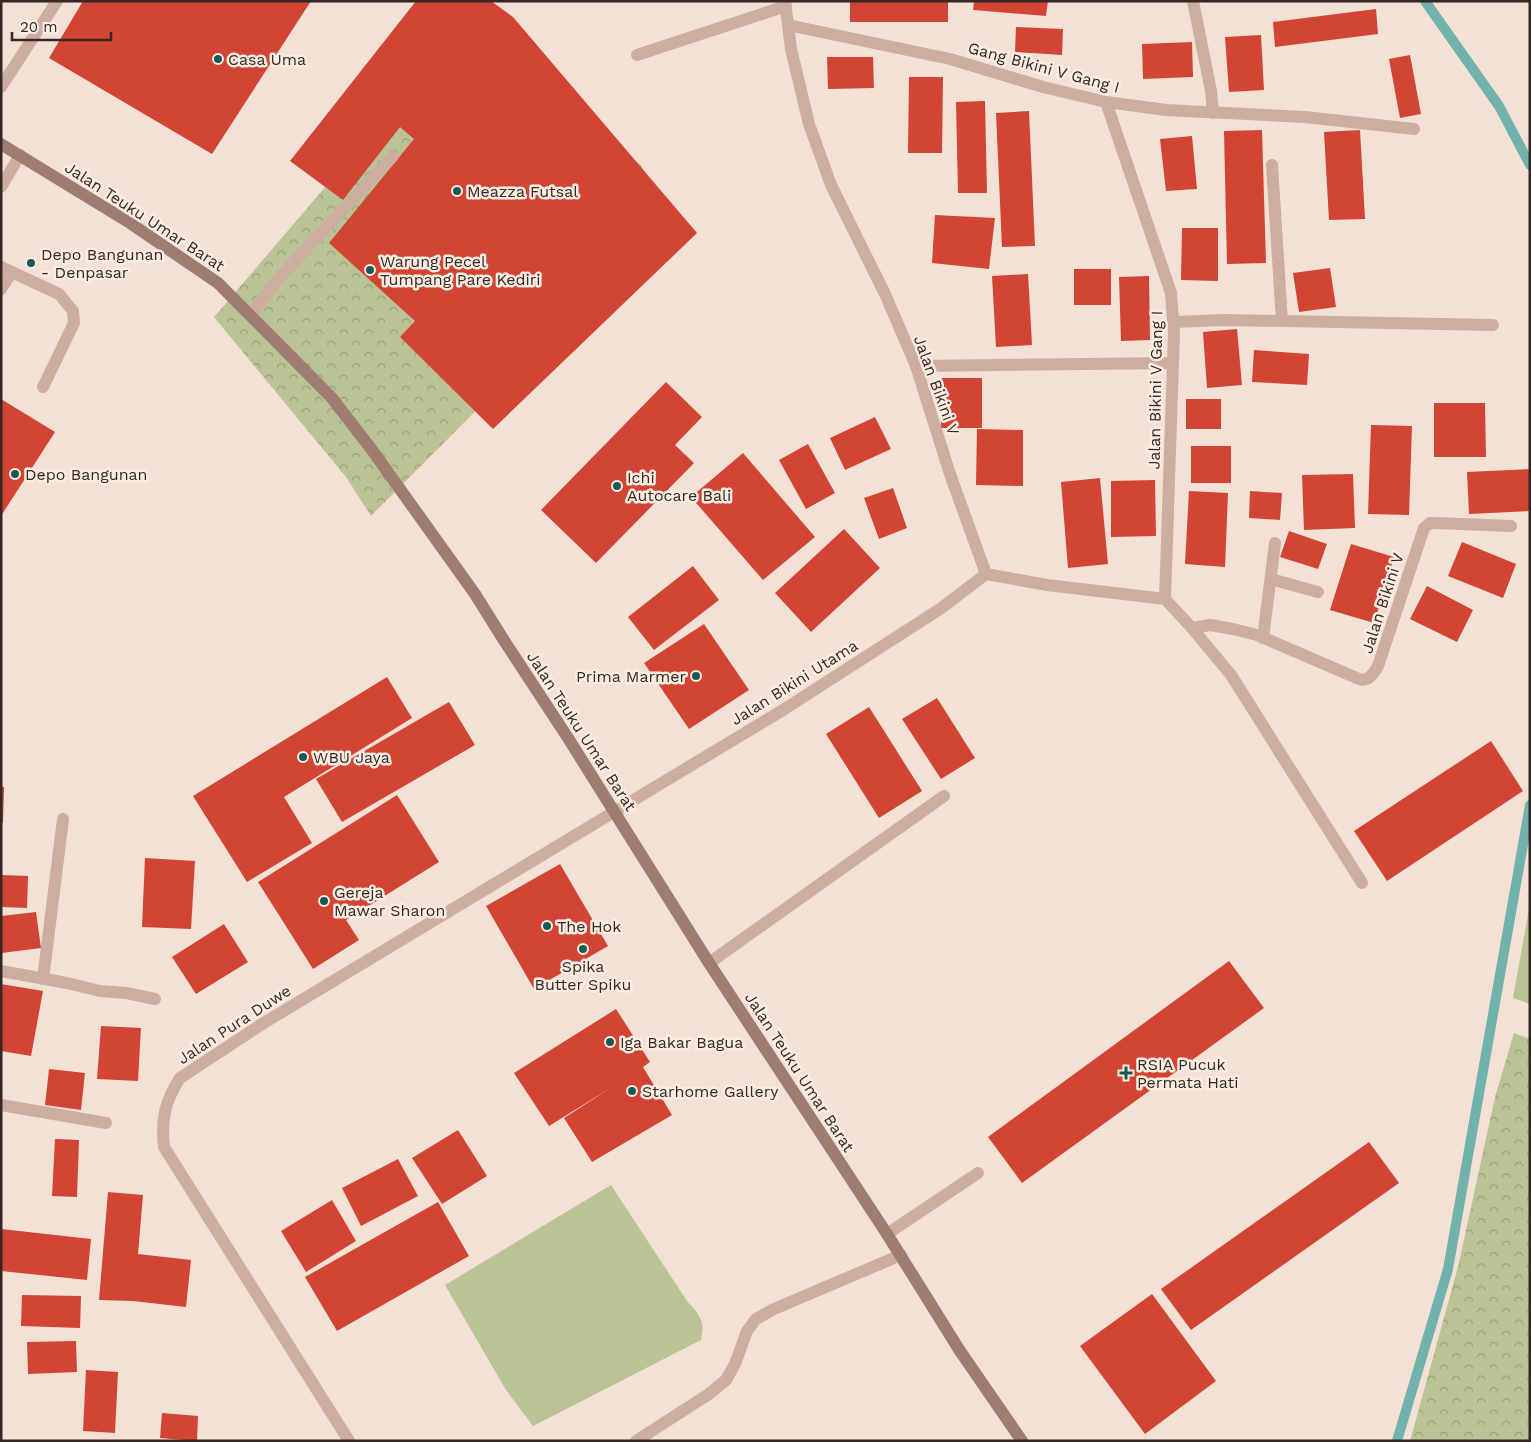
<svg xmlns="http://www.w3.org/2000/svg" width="1531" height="1442" font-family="'Work Sans',sans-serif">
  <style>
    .green { fill: #bac395 }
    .forest { fill: url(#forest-crowns) }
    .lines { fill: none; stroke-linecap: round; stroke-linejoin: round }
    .stream { stroke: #72b2ac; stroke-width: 10 }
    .building { fill: #d24535 }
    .lane { stroke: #ccaea1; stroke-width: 12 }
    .street { stroke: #ccaea1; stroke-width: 12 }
    .secondary { stroke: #9f7c72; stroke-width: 12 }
    .poi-dot { fill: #175a55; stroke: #fbece2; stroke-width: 2 }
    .labels { text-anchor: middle; stroke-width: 5; stroke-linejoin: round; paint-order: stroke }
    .poi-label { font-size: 16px; fill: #352724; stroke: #fbece2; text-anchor: start }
    .street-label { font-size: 16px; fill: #352724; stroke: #fbece2 }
  </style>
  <defs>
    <pattern id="forest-crowns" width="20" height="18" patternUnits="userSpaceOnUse" patternTransform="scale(1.25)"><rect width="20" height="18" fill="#bac395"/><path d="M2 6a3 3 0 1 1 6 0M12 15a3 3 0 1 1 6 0" fill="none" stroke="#989e79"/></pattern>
  </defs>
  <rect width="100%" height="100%" fill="#f3e1d5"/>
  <!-- green -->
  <g class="green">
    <path d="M1530,903V1004L1513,998Z"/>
    <path d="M611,1185L687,1301C700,1316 705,1319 701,1340L533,1426L506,1390L445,1285Z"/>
  </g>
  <!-- forest -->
  <g class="forest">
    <path d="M481,5L579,114L641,165L670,216L371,516L346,477L214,317Z"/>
    <path d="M1514,1033L1530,1039V1441H1410L1458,1267L1495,1097Z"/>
  </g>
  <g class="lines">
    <!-- stream -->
    <g class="stream">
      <path d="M1425,1L1499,106L1530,165"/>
      <path d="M1397,1441L1448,1269L1530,805"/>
    </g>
  </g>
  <!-- building -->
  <g class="building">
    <path d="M83,1H311L212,154L49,58Z"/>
    <path d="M416,1H491L513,17L697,233L493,429L400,337L415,321L329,243L414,139L400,127L343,200L290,161Z"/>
    <rect x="850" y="1" width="98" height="21"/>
    <path d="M974,1H1048L1046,16L973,10Z"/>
    <path d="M1376,9L1378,34L1275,47L1273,22Z"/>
    <path d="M1016,27L1063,29L1062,55L1015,52Z"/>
    <path d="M1261,35L1264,90L1229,92L1225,37Z"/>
    <path d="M1192,42L1193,77L1143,79L1142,44Z"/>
    <path d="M1410,55L1421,114L1400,118L1389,59Z"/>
    <path d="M827,57H873L874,88L828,89Z"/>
    <path d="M909,77H943L942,153H908Z"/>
    <path d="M985,101L987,193H958L956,102Z"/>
    <path d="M1029,111L1035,246L1002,247L996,113Z"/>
    <path d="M1262,130L1266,263L1227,264L1224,131Z"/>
    <path d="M1360,130L1365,219L1329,220L1324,132Z"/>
    <path d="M1192,136L1197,189L1166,191L1160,139Z"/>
    <path d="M935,215L995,218L989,269L932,263Z"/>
    <path d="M1182,228H1218V281L1181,280Z"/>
    <path d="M1330,268L1336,307L1299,312L1293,273Z"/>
    <rect x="1074" y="269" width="37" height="36"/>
    <path d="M1028,274L1032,345L996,347L992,276Z"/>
    <path d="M1149,276L1150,340L1121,341L1119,277Z"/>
    <path d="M1237,329L1242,385L1207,388L1203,332Z"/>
    <path d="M1254,350L1309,354L1307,385L1252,382Z"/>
    <rect x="941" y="378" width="41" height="50"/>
    <path d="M666,382L702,417L675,445L694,463L596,563L541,510Z"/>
    <path d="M1,399L55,432L1,516Z"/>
    <rect x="1186" y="399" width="35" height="30"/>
    <path d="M1434,403H1485L1486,457H1434Z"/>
    <path d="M875,417L891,449L845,470L830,438Z"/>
    <path d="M1371,425L1412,426L1409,515L1368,514Z"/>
    <path d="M977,429L1023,430V486L976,485Z"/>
    <path d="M808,444L835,493L806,509L779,460Z"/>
    <rect x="1191" y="446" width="40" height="37"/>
    <path d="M743,453L815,537L763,580L691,497Z"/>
    <path d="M1530,469V511L1469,514L1467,472Z"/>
    <path d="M1353,474L1355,528L1304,530L1302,475Z"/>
    <path d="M1100,478L1108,564L1068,568L1061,482Z"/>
    <path d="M1155,480L1156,536L1111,537V481Z"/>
    <path d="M893,488L907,528L879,539L864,498Z"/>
    <path d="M1189,491L1228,493L1225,567L1185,564Z"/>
    <path d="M1250,491L1282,493L1280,520L1249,518Z"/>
    <path d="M844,529L880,568L811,632L775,593Z"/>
    <path d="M1289,531L1327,544L1318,569L1280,557Z"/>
    <path d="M1462,542L1516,564L1503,598L1448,576Z"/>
    <path d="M1351,544L1394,557L1374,623L1330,610Z"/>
    <path d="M693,566L719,600L654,650L628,617Z"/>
    <path d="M1427,586L1473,610L1457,642L1410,619Z"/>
    <path d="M704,624L749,690L689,729L644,663Z"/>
    <path d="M387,677L412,718L284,797L312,843L247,882L193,796Z"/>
    <path d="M937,698L975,758L941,779L902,719Z"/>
    <path d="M449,702L475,745L342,822L316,779Z"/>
    <path d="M869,707L922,791L879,818L826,734Z"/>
    <path d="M1491,741L1523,791L1387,881L1354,831Z"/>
    <path d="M1,787H4L3,823H1Z"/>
    <path d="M397,795L439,862L346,920L359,940L313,969L258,882Z"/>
    <path d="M145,858L195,861L191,929L142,927Z"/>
    <path d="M560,864L608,946L534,989L486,906Z"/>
    <path d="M1,875L28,876L27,908L1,907Z"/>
    <path d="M36,912L41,948L2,953L1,916Z"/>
    <path d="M224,924L248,962L196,994L172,957Z"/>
    <path d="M1229,961L1264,1008L1022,1183L988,1137Z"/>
    <path d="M1,984L43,991L31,1056L1,1051Z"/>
    <path d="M616,1009L650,1062L643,1067L672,1115L592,1162L564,1118L612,1087L549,1126L514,1073Z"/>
    <path d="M101,1026L141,1028L138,1081L97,1079Z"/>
    <path d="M49,1069L85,1073L81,1110L45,1105Z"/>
    <path d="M458,1130L487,1176L442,1204L412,1158Z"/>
    <path d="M55,1139L79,1140L77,1197L52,1196Z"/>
    <path d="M1369,1142L1399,1183L1191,1330L1161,1289Z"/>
    <path d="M398,1159L418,1196L361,1226L342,1188Z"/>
    <path d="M108,1192L143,1195L138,1254L191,1260L186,1307L133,1301L99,1300Z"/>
    <path d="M332,1200L356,1241L306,1272L281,1231Z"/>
    <path d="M438,1202L469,1256L337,1331L305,1277Z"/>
    <path d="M1,1229L91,1239L87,1280L1,1271Z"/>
    <path d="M1152,1294L1216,1381L1145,1434L1080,1346Z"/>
    <path d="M22,1295L81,1296L80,1328L21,1326Z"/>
    <path d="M76,1341L77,1372L28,1374L27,1342Z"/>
    <path d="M86,1370L118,1372L115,1433L83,1431Z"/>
    <path d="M162,1413L198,1416L197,1441L160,1438Z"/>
  </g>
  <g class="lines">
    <!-- lane -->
    <g class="lane">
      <path d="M1,87L57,1"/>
      <path d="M1,187L20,155"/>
      <path d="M1,267L59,294L73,311L74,323L43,387"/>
      <path d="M1,289L12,272"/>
      <path d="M251,315L278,279L393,156"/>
      <path d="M887,1234L978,1173"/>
      <path d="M636,1441L709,1394L726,1380L735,1364L747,1331L756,1319L774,1309L901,1255"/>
    </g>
    <!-- street -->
    <g class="street">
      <path d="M785,1L791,49L809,124L831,185L885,294L916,366L950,474L986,574"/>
      <path d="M1193,1L1211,91L1213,113"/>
      <path d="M788,25L950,59L1043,87L1106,102L1166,110L1305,117L1414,129"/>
      <path d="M637,55L786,6"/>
      <path d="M1106,102L1171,293L1174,334L1165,599"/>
      <path d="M1272,165L1282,321"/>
      <path d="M1174,322L1225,320L1493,325"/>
      <path d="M916,366L1173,363"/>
      <path d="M986,574L1047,585L1165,599L1192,628L1231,675L1362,883"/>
      <path d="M1271,579L1318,592"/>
      <path d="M1192,628L1210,625L1233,629L1257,635L1359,679C1369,682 1373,674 1378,666L1424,528L1430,523H1435L1511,526"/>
      <path d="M1263,638L1275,543"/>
      <path d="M709,963L944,796"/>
      <path d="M1,971L67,983L100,991L126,993L155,999"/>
      <path d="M43,979L63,819"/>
      <path d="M1,1105L106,1123"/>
      <path d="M349,1441L164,1147C161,1119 165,1101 180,1078L262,1024L783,710L940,609L986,574"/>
    </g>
    <!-- secondary -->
    <path class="secondary" d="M1,144L130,223L218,283L332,398L372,450L475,594L505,642L568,738L709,963L887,1234L960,1351L1022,1441"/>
  </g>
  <!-- markers -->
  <g class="poi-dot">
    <circle cx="218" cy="59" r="5"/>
    <circle cx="457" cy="191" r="5"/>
    <circle cx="31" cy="263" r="5"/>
    <circle cx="370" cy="270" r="5"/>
    <circle cx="15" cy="474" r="5"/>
    <circle cx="617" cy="486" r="5"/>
    <circle cx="696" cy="676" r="5"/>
    <circle cx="303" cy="757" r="5"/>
    <circle cx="324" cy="901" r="5"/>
    <circle cx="547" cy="926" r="5"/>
    <circle cx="583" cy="949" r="5"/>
    <circle cx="610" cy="1042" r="5"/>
    <path d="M1123.5 1065.5h5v5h5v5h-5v5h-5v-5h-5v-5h5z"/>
    <circle cx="632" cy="1091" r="5"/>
  </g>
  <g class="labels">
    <!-- poi labels -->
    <g class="poi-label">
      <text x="228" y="65">Casa Uma</text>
      <text x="467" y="197">Meazza Futsal</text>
      <text x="41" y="260">Depo Bangunan<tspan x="41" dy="18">- Denpasar</tspan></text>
      <text x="380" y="267">Warung Pecel<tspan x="380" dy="18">Tumpang Pare Kediri</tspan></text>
      <text x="25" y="480">Depo Bangunan</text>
      <text x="627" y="483">Ichi<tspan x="627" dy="18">Autocare Bali</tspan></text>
      <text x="686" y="682" text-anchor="end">Prima Marmer</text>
      <text x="313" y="763">WBU Jaya</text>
      <text x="334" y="898">Gereja<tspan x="334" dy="18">Mawar Sharon</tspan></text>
      <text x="557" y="932">The Hok</text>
      <text x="583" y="972" text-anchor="middle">Spika<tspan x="583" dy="18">Butter Spiku</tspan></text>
      <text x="620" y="1048">Iga Bakar Bagua</text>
      <text x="1137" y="1070">RSIA Pucuk<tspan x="1137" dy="18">Permata Hati</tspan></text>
      <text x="642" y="1097">Starhome Gallery</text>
    </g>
    <!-- street labels -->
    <g class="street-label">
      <text transform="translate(1044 67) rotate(15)" y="6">Gang Bikini V Gang I</text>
      <text transform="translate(145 216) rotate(33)" y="6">Jalan Teuku Umar Barat</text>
      <text transform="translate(937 385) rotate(70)" y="6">Jalan Bikini V</text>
      <text transform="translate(1155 390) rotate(-89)" y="6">Jalan Bikini V Gang I</text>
      <text transform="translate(1382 603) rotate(-72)" y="6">Jalan Bikini V</text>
      <text transform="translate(794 682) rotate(-32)" y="6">Jalan Bikini Utama</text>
      <text transform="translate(582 731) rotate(57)" y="6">Jalan Teuku Umar Barat</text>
      <text transform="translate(234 1024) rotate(-33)" y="6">Jalan Pura Duwe</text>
      <text transform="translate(800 1072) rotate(57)" y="6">Jalan Teuku Umar Barat</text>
    </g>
  </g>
  <!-- border -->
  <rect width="1531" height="1442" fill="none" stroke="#352724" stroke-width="5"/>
  <!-- scale -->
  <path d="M12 32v8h99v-8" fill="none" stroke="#352724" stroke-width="2.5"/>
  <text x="20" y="32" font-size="15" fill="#352724" stroke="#fbece2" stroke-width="4" paint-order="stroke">20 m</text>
</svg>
